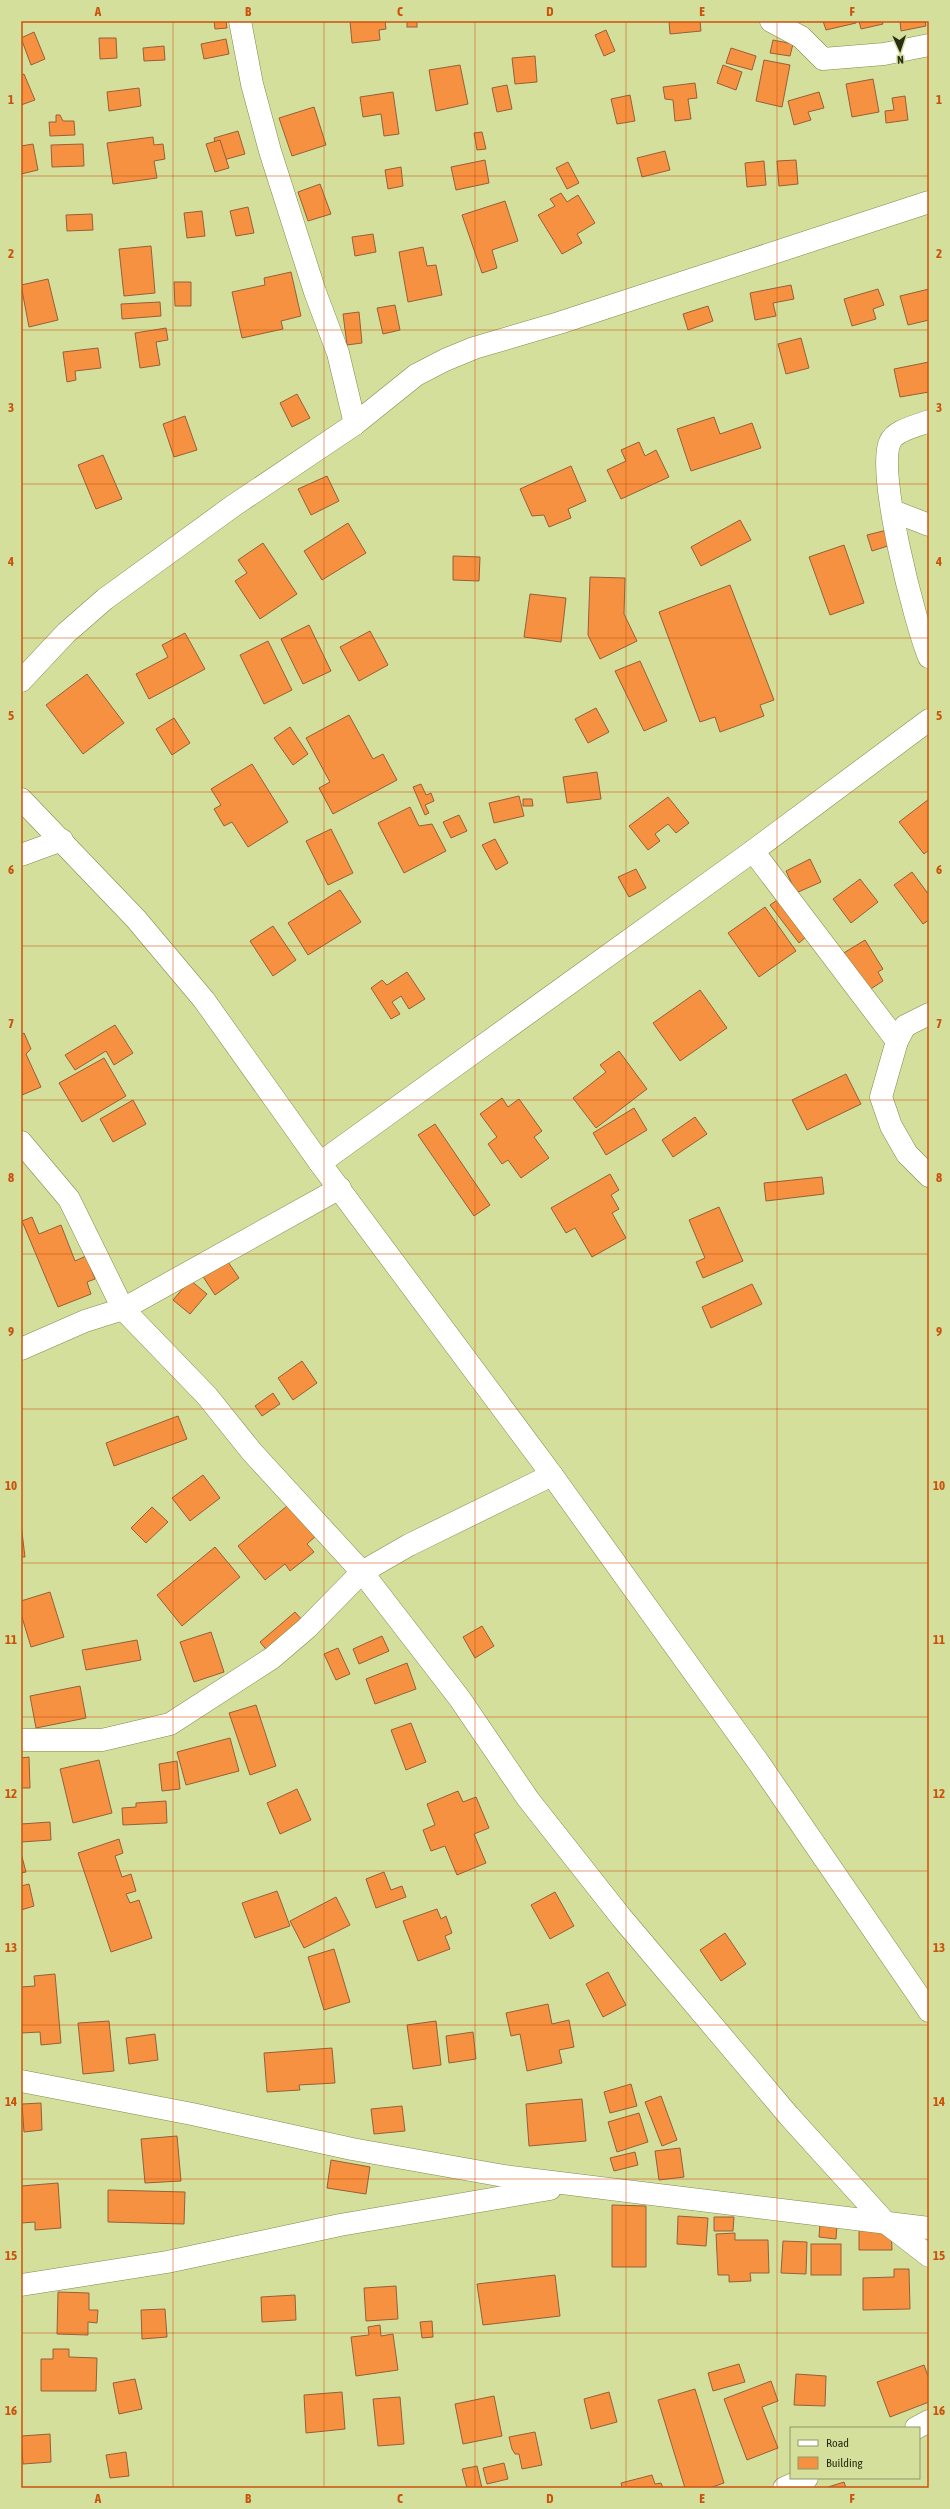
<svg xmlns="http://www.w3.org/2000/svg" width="950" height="2509" font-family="'Asap Condensed',sans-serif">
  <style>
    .building { fill: #f59141; stroke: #966039 }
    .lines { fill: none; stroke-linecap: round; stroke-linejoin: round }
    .minor-casing { stroke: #818a4a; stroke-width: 23 }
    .minor { stroke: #fff; stroke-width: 22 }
    .grid { fill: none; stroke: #cb520d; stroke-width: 1; stroke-opacity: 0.55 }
    .neatline { fill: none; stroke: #cb520d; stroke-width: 1.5 }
    .grid-label { font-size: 13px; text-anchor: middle; font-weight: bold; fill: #cb520d }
  </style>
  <rect width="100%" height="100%" fill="#d4df9c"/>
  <!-- building -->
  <g class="building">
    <path d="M214,21H226L227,28L215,29Z"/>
    <path d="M350,21H385L386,29L379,30L380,40L352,43Z"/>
    <rect x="407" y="21" width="10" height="6"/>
    <path d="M669,21H700L701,31L670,34Z"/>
    <path d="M823,21H856V23L826,30Z"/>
    <path d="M859,21H882L883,24L861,29Z"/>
    <path d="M900,21H925L926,26L901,31Z"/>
    <path d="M606,30L615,51L604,56L595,35Z"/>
    <path d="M34,32L45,59L31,65L21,38Z"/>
    <path d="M99,38H116L117,58L100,59Z"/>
    <path d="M226,39L229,54L204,59L201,44Z"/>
    <path d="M773,40L793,44L790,56L770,53Z"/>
    <path d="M164,46L165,60L144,61L143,48Z"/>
    <path d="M731,48L756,56L752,70L726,63Z"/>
    <path d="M535,56L537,82L515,84L512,58Z"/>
    <path d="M764,60L790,65L782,107L756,101Z"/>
    <path d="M460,65L468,104L436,111L429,70Z"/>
    <path d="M723,65L742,72L736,90L717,83Z"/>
    <path d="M24,74L35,100L21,105V75Z"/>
    <path d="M873,79L879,112L852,117L846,84Z"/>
    <path d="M695,83L697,98L688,99L691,119L675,121L673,100L665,99L663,87Z"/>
    <path d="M507,85L512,109L497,112L492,88Z"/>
    <path d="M139,88L141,106L109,111L107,92Z"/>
    <path d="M393,92L399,134L384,136L381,114L363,117L360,97Z"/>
    <path d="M819,92L824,108L808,112L811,120L794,125L788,101Z"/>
    <path d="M630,95L635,121L617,124L611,99Z"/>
    <path d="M905,96L908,120L886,123L885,111L894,110L892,98Z"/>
    <path d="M314,107L326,145L292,156L279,118Z"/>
    <path d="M56,115H60L63,121H74L75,135L50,136L49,122H56Z"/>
    <path d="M238,131L245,154L220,161L214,138Z"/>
    <path d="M482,132L486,149L477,150L474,133Z"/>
    <path d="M153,137L154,145L163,144L165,159L154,161L157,178L113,184L107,143Z"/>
    <path d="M220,140L229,168L215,172L206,144Z"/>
    <path d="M33,144L38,170L21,174V146Z"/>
    <path d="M83,144L84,166L52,167L51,145Z"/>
    <path d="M665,151L670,170L642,177L637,158Z"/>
    <path d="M485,160L489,183L456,190L451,167Z"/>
    <path d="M796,160L798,184L779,186L777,161Z"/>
    <path d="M764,161L766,185L747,187L745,163Z"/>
    <path d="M568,162L579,183L567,189L556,168Z"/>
    <path d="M401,167L403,186L388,189L385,170Z"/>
    <path d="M320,184L331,214L308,221L298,192Z"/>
    <path d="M561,193L567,202L578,195L595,223L577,234L582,243L562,254L538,215L555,206L550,199Z"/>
    <path d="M505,201L518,241L492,250L497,268L482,273L462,215Z"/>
    <path d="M248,207L254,233L236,236L230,211Z"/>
    <path d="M202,211L205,236L187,238L184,213Z"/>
    <path d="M92,214L93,230L67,231L66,215Z"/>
    <path d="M373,234L376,252L355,256L352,237Z"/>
    <path d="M151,246L155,293L124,296L119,249Z"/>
    <path d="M423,247L427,266L436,265L442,295L408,302L399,252Z"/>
    <path d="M291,272L301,316L281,321L283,329L242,338L232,292L265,285L264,278Z"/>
    <path d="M48,279L58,320L29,327L21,285Z"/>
    <path d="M174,282H191V306H175Z"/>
    <path d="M791,285L794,299L773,303L776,316L755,320L750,293Z"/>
    <path d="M878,289L884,305L873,309L876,319L852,326L844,299Z"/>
    <path d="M929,289V320L908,325L900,296Z"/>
    <path d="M160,302L161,316L122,319L121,304Z"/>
    <path d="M395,305L400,330L383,334L377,308Z"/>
    <path d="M708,306L713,321L688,330L683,314Z"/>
    <path d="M359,312L362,343L347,345L343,314Z"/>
    <path d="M166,328L168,340L156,342L160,365L140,368L135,333Z"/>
    <path d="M801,338L809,368L786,374L778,344Z"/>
    <path d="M98,348L101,368L75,371L76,380L67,382L63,352Z"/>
    <path d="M929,362V392L900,397L894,369Z"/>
    <path d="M297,394L310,418L292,427L280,403Z"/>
    <path d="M185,416L197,450L174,457L163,424Z"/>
    <path d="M714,417L720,434L752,423L761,448L691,471L677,429Z"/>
    <path d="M639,442L645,456L656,450L669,477L621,499L607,470L626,461L621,450Z"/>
    <path d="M103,455L122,499L96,509L78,465Z"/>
    <path d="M571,466L586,501L568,509L571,518L549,527L544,515L532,516L520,489Z"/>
    <path d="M327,476L339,501L311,515L298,489Z"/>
    <path d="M740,520L751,540L701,566L691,547Z"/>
    <path d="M348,523L366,553L322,580L304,551Z"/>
    <path d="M887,530L891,545L872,551L867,535Z"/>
    <path d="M263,543L297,594L260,619L235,581L247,573L238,560Z"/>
    <path d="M844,545L864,603L830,615L809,557Z"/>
    <path d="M453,556L480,557L479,581L453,580Z"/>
    <path d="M590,577L625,578L624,614L637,641L600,659L588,635Z"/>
    <path d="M730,585L774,700L760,705L764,716L720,732L715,717L700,722L659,612Z"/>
    <path d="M530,594L566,598L561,642L524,637Z"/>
    <path d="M309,625L331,671L303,684L281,639Z"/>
    <path d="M370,631L388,665L359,681L340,647Z"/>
    <path d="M185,633L205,669L149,699L136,674L168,657L162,645Z"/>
    <path d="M268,641L292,690L264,704L240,655Z"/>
    <path d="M640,661L667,721L644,731L615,671Z"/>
    <path d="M87,674L124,723L83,754L46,705Z"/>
    <path d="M596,708L609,732L588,743L575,719Z"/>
    <path d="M349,715L373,759L383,754L397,780L333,814L319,788L330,782L306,738Z"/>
    <path d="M174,718L190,743L172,755L156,729Z"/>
    <path d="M290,727L308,754L293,765L274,738Z"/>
    <path d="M252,764L288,822L248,847L232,822L224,826L214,809L221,805L211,789Z"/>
    <path d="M597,772L601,799L567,803L563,777Z"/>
    <path d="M421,784L426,795L431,793L434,801L425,805L429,813L425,815L413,787Z"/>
    <path d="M519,796L524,816L494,823L489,803Z"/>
    <path d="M668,797L689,823L676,833L668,824L655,834L660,841L648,850L629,826Z"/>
    <path d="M523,799H532L533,806H523Z"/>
    <path d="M929,799V850L924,854L899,822Z"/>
    <path d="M410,807L419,826L432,824L446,851L404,873L378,823Z"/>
    <path d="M459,815L467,831L451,838L443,822Z"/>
    <path d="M331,829L353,873L328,885L306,841Z"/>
    <path d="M495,839L508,863L496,870L482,845Z"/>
    <path d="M810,859L821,882L796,893L786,871Z"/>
    <path d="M636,869L646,888L629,897L618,877Z"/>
    <path d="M912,872L929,895V920L923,924L894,885Z"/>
    <path d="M860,879L878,902L851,923L833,899Z"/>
    <path d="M340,890L361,922L308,955L288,923Z"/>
    <path d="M780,898L808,935L799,943L770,905Z"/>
    <path d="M765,907L796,951L759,977L728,933Z"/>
    <path d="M273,926L296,960L273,976L250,941Z"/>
    <path d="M865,940L883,969L878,972L883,981L866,992L842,954Z"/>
    <path d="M407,972L425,999L409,1009L401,996L392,1002L400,1014L391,1019L371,988L382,980L387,985Z"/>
    <path d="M700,990L727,1028L680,1061L653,1023Z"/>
    <path d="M115,1025L133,1053L114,1065L106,1051L75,1070L65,1055Z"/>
    <path d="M24,1033L31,1049L26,1054L41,1087L22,1095L21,1035Z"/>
    <path d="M619,1051L647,1089L596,1128L573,1098L606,1072L600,1065Z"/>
    <path d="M104,1058L126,1096L82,1122L59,1083Z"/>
    <path d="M846,1074L861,1104L807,1130L792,1100Z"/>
    <path d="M502,1098L508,1107L519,1099L542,1131L534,1137L549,1158L521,1178L508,1160L502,1164L488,1144L497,1137L480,1114Z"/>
    <path d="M133,1100L146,1124L113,1142L100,1119Z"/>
    <path d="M634,1108L647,1130L606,1155L593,1133Z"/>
    <path d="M695,1117L707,1134L673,1157L662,1140Z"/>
    <path d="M435,1124L490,1205L474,1216L418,1135Z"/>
    <path d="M610,1174L619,1190L611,1195L619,1209L612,1213L626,1238L592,1257L575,1228L566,1233L551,1208Z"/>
    <path d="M822,1177L824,1194L766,1201L764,1183Z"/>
    <path d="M719,1207L743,1261L703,1278L696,1262L705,1258L689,1220Z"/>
    <path d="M32,1217L39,1234L61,1225L75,1261L86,1256L95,1279L87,1282L91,1294L58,1307L22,1221Z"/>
    <path d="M224,1256L239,1278L215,1295L200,1272Z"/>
    <path d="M190,1280L207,1294L190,1314L173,1300Z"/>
    <path d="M752,1284L762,1304L711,1328L702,1307Z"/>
    <path d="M302,1361L317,1383L293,1400L278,1378Z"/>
    <path d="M273,1393L280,1404L262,1416L255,1406Z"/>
    <path d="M178,1416L187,1439L114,1466L106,1443Z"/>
    <path d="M203,1475L220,1498L190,1521L172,1498Z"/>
    <path d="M292,1502L318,1534L307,1544L314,1552L290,1571L285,1564L265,1580L238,1546Z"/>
    <path d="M152,1507L168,1522L146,1543L131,1528Z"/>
    <path d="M21,1524L25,1557H21Z"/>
    <path d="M215,1547L240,1577L182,1626L157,1595Z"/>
    <path d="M50,1592L64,1637L31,1647L21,1614V1601Z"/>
    <path d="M295,1612L304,1622L269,1653L260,1642Z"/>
    <path d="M482,1626L494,1646L475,1658L463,1637Z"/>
    <path d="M211,1632L224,1672L194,1682L180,1642Z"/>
    <path d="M382,1636L389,1651L359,1664L353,1649Z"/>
    <path d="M137,1640L141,1660L86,1670L82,1650Z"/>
    <path d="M338,1648L350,1674L336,1680L324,1654Z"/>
    <path d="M407,1663L416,1689L375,1704L366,1679Z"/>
    <path d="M80,1686L86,1718L36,1728L30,1696Z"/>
    <path d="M256,1705L276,1766L250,1775L229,1713Z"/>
    <path d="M411,1723L426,1762L406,1770L391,1730Z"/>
    <path d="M230,1738L239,1771L186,1785L177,1752Z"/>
    <path d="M29,1757L30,1788H21V1758Z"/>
    <path d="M99,1760L112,1813L73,1823L60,1769Z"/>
    <path d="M177,1761L180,1789L162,1791L159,1764Z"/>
    <path d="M297,1789L311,1820L280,1834L267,1803Z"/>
    <path d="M458,1791L463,1802L476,1797L489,1828L474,1834L486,1863L457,1875L445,1846L431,1851L423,1830L435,1825L427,1804Z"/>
    <path d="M166,1801L167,1823L123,1825L122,1808L136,1807V1803Z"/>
    <path d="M50,1822L51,1840L21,1842V1824Z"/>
    <path d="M119,1839L123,1853L115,1856L122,1877L131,1874L136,1891L126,1894L130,1903L139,1900L152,1938L111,1952L78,1853Z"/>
    <path d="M21,1853L26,1872L21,1873Z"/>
    <path d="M384,1872L391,1890L402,1886L406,1897L376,1908L366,1879Z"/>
    <path d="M29,1884L34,1906L21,1910V1886Z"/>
    <path d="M277,1891L290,1926L255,1938L242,1903Z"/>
    <path d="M555,1892L574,1926L550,1939L531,1905Z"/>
    <path d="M336,1897L350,1925L304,1948L290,1921Z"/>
    <path d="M437,1909L441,1919L446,1916L452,1933L445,1936L450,1949L418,1961L403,1921Z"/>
    <path d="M725,1933L746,1964L721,1981L700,1950Z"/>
    <path d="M334,1949L350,2002L324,2010L308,1957Z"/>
    <path d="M608,1972L626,2005L603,2017L586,1984Z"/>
    <path d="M55,1974L61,2043L41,2045L40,2032L21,2033V1987L35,1986L34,1976Z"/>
    <path d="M548,2004L552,2024L569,2020L574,2047L559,2050L562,2063L527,2071L520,2034L511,2036L506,2013Z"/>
    <path d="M109,2021L114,2071L83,2074L78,2023Z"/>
    <path d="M436,2021L441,2065L413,2069L407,2025Z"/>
    <path d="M473,2032L476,2059L449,2063L446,2036Z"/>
    <path d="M155,2034L158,2060L129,2064L126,2038Z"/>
    <path d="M332,2048L335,2083L299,2085L300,2090L267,2092L264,2053Z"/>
    <path d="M631,2084L637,2106L610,2113L604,2092Z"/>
    <path d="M661,2096L677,2140L662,2146L645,2102Z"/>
    <path d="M582,2099L586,2141L529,2146L526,2104Z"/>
    <path d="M41,2103L42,2130L24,2132L22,2104Z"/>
    <path d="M402,2106L405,2131L374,2134L371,2109Z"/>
    <path d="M639,2113L648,2142L617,2152L608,2122Z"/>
    <path d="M177,2136L181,2181L145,2183L141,2139Z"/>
    <path d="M680,2148L684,2177L659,2180L655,2151Z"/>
    <path d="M635,2152L638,2165L614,2171L610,2158Z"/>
    <path d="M331,2160L370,2167L366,2194L327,2188Z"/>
    <path d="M58,2183L61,2228L35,2230V2222L21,2223V2186Z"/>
    <path d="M108,2190L185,2192L184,2224L108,2222Z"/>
    <path d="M612,2205L646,2206V2267H612Z"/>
    <path d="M678,2216L708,2218L706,2246L677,2244Z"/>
    <path d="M714,2217H734L733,2231H714Z"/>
    <path d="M820,2223L837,2224L836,2239L819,2237Z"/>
    <path d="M859,2229H891L892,2250H859Z"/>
    <path d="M735,2233V2240H768L769,2273H750L751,2281L729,2282V2275H718L716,2234Z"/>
    <path d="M783,2241L807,2242L806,2274L781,2273Z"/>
    <rect x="811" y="2244" width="30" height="31"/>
    <path d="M894,2269H909L910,2309L863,2310V2278L894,2277Z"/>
    <path d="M555,2275L560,2316L483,2325L477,2284Z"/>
    <path d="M396,2286L398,2319L366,2321L364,2288Z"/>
    <path d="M58,2292L89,2293V2310H98L97,2323L88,2322V2335L57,2334Z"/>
    <path d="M295,2295L296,2320L262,2322L261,2297Z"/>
    <path d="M165,2309L167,2337L142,2339L141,2310Z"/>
    <path d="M432,2321L433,2337L422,2338L420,2322Z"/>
    <path d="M380,2325L381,2336L393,2334L398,2370L356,2376L351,2337L369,2335L368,2327Z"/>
    <path d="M53,2349H69V2357L97,2358L96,2391H41V2359H53Z"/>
    <path d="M739,2364L745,2382L713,2391L708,2373Z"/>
    <path d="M924,2365L929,2379V2402L890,2417L877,2382Z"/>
    <path d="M796,2374L826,2376L825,2406L794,2405Z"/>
    <path d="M135,2379L142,2409L119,2414L113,2383Z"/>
    <path d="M771,2381L778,2401L762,2407L778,2448L747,2460L724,2399Z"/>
    <path d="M695,2389L724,2483L709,2488H685L658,2400Z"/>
    <path d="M342,2392L345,2429L306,2433L304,2395Z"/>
    <path d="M609,2392L617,2422L591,2429L584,2399Z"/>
    <path d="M494,2396L502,2436L463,2444L455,2404Z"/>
    <path d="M400,2397L404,2444L378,2446L373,2399Z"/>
    <path d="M535,2432L542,2465L522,2469L519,2454H515L512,2449L509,2437Z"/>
    <path d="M50,2434L51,2462L23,2464L21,2436Z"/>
    <path d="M126,2452L129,2476L110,2478L106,2455Z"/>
    <path d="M504,2463L508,2479L487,2484L483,2468Z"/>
    <path d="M477,2466L482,2488H467L462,2469Z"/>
    <path d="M652,2475L655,2484L661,2483L663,2488H622L621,2483Z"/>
    <path d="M844,2482L846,2488H825Z"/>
  </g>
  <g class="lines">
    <defs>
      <g id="minor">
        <path d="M240,21L252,84L270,151L315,292L338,353L355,424"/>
        <path d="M771,21L801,37L823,59L884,54L929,45"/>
        <path d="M929,421C917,426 895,430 890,442C876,472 915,623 929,657"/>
        <path d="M893,511L929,525"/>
        <path d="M21,681L66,633L105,599L233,506L355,424L416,375L445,360L474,348L559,323L929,202"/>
        <path d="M21,799L136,919L204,1000L320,1163L552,1475L759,1763L929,2011"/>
        <path d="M753,851L897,1041"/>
        <path d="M21,855L62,840"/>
        <path d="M929,1014L905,1026L897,1041L881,1097L891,1126L907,1154L929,1176"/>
        <path d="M21,1142L69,1199L123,1309L207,1396L252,1452L362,1572L460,1699L528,1799L621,1917L789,2116L885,2222L929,2256"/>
        <path d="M320,1163L753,851L929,720"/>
        <path d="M21,1349L85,1321L123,1309L340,1188"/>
        <path d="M21,1740H102L170,1724L272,1658L307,1628L362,1572L409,1545L552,1475"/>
        <path d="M21,2081L192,2114L352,2149L504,2176L929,2228"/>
        <path d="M21,2285L167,2262L340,2225L550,2189"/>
        <path d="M916,2428L929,2421"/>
        <path d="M784,2488L807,2478"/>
      </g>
    </defs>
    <!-- minor casing -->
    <use href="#minor" class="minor-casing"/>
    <!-- minor -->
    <use href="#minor" class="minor"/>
  </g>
  <!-- grid -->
  <path class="grid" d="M173,21V2488M324,21V2488M475,21V2488M626,21V2488M777,21V2488M21,176H929M21,330H929M21,484H929M21,638H929M21,792H929M21,946H929M21,1100H929M21,1254H929M21,1409H929M21,1563H929M21,1717H929M21,1871H929M21,2025H929M21,2179H929M21,2333H929"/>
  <!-- border -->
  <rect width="950" height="2509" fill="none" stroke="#d4df9c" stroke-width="44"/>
  <!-- legend -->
  <rect x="790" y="2427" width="130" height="52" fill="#d4df9c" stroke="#909865"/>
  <rect x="798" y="2440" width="20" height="6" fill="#ffffff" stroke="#909865"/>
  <text x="826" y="2447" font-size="12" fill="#292d12">Road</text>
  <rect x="798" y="2457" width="20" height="12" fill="#f59141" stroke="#909865"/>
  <text x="826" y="2467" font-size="12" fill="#292d12">Building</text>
  <!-- north arrow -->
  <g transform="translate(900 50) rotate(177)" stroke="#d4df9c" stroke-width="3" paint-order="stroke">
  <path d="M0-3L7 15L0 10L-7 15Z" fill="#292d12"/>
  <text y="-6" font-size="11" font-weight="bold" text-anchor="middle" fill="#292d12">N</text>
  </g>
  <rect x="22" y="22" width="906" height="2465" class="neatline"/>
  <g class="grid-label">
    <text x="98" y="16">A</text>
    <text x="248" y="16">B</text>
    <text x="400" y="16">C</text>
    <text x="550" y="16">D</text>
    <text x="702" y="16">E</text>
    <text x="852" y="16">F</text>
    <text x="11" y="104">1</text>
    <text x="939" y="104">1</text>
    <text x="11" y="258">2</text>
    <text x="939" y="258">2</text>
    <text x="11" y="412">3</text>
    <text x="939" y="412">3</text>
    <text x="11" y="566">4</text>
    <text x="939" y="566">4</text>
    <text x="11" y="720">5</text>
    <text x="939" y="720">5</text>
    <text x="11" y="874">6</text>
    <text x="939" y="874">6</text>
    <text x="11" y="1028">7</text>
    <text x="939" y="1028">7</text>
    <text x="11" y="1182">8</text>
    <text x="939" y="1182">8</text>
    <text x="11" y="1336">9</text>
    <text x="939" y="1336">9</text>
    <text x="11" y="1490">10</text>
    <text x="939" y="1490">10</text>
    <text x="11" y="1644">11</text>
    <text x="939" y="1644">11</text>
    <text x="11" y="1798">12</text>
    <text x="939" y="1798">12</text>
    <text x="11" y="1952">13</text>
    <text x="939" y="1952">13</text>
    <text x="11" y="2106">14</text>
    <text x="939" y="2106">14</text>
    <text x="11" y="2260">15</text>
    <text x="939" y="2260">15</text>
    <text x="11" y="2415">16</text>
    <text x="939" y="2415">16</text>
    <text x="98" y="2503">A</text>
    <text x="248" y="2503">B</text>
    <text x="400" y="2503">C</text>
    <text x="550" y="2503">D</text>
    <text x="702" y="2503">E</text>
    <text x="852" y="2503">F</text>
  </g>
</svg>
